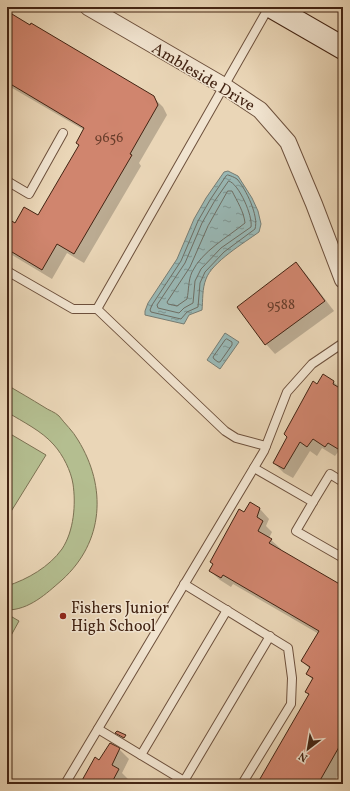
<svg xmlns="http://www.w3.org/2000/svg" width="350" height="791" font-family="Vollkorn,serif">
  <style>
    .grass { fill: #b4be90; stroke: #7c7152 }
    .water { fill: url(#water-ripples); stroke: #777d74 }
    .shadow { fill: #0003 }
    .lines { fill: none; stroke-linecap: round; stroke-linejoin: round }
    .shore { stroke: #6e6e64; stroke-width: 1 }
    .building { fill: #d0856e; stroke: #432413 }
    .lane-casing { stroke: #6d503c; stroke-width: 10 }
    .street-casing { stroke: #6d503c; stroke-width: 18 }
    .secondary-casing { stroke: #432413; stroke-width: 24 }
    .lane { stroke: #f1e4d0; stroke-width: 8 }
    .street { stroke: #f1e4d0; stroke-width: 16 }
    .secondary { stroke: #f1e4d0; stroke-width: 22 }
    .poi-dot { fill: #8f2418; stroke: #f1e4d0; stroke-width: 1.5 }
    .labels { text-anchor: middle; stroke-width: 3; stroke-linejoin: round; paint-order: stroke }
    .number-label { font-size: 14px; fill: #663c2a }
    .street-label { font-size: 16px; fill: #432413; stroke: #f1e4d0 }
    .poi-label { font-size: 16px; fill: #432413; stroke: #f1e4d0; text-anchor: start }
  </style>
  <defs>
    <pattern id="water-ripples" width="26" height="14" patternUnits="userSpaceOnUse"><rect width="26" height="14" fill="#99b8b5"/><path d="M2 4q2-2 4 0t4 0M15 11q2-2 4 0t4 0" fill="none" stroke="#7e9592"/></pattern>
  </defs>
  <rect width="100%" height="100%" fill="#ead6b7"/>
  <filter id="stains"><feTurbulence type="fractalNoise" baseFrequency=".005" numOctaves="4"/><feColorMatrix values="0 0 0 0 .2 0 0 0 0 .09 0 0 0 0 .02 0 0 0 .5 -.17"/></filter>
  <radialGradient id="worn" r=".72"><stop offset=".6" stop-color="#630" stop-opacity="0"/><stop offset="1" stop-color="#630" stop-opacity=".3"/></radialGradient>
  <!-- grass -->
  <g class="grass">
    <path d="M7,385C19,392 31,399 44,407C48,410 55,412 59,416C65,424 73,431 78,440C107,487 104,542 62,580C46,594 29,610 7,610V586C28,579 49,567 62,549C74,531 76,504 73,484C71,471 63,455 54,445C42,431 23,422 7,412Z"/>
    <path d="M7,432L46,455L7,518Z"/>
    <path d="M7,614L19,621L8,641L7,640Z"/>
  </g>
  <!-- water -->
  <g class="water">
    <path d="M228,171L238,176L252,198L258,211L261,224L259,232C244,243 212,262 206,279C202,289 203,300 202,310L189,315L184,324L145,315V311L148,303L177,259L194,219L206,198L224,172Z"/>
    <path d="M225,333L239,342L220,369L207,360Z"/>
  </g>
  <!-- shadow -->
  <g class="shadow">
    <path d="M7,12L153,97L163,107L167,115L139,163L141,166L84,263L67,253L52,279L7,252V220L16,224L38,216L80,145L84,130L7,85Z"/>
    <path d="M296,264L305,273L334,311L275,354L266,344L238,307Z"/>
    <path d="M323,376L334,382L343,391V455L338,452L335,456L322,448L317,456L310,451L293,478L284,473L274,463Z"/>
    <path d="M250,503L260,509L269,519L266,526L272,532L269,538L281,549L280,551L339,585L341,582L343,583V767L333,784H258L310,695L306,691L313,680L307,674L310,669L302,661L319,634L233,584L231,587L220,580L210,571Z"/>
    <path d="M119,749L129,759L122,773L128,779L125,784H81L100,761Z"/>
  </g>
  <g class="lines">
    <!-- shore -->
    <g class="shore">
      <path d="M228,175C231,176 234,177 237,179C246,189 259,216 255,229L224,252L205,272L200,283L198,307L187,312L181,319L151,312L150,310L152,305L181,261L198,221L210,200L226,176Z"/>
      <path d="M229,181C239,184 253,216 251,227L221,248L201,269L195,281L193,303L184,308L179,313L158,308L157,305L185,263L202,223L214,202Z"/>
      <path d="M228,191H232C237,201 244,212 245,223C228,237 202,251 192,272C188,281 189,290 187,299L177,306L168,304L167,302L190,267L208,226Z"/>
      <path d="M227,339L232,342V345L220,362H218L214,359L213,357L225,340Z"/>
    </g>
  </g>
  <!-- building -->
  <g class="building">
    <path d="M7,11L30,25L31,23L154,96L158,105L130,154L132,155L74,254L57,244L42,270L7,249V218L15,223L24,207L38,215L79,145L76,143L84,128L7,82Z"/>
    <path d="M296,262L325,301L265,345L237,307Z"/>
    <path d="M323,374L334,381L333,384L343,390V452L328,443L325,447L313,439L307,447L300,442L284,469L273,463L287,437L284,434L313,381L317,384Z"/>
    <path d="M250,502L260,508L257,517L263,521L258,531L272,539L269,543L343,586V740L318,784H257L309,694L305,692L313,678L306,674L310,667L301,661L319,631L223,575L221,578L209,571L213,564L210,562L239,509L244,512Z"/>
    <path d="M117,731L126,735L124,738L115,733Z"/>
    <path d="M110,743L120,748L112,765L119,769L111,784H80L95,757L99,760Z"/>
  </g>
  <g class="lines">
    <defs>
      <g id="lane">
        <path d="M7,181L29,194L63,133"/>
        <path d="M7,271L73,309H97"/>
        <path d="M266,446L236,438L225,431L97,309L269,7"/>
        <path d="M254,468L313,502L296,531L343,558"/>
        <path d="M313,502L330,474L343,482"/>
        <path d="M184,584L288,648L292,678L291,704L242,784"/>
        <path d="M98,729L189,784"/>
        <path d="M141,755L227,610"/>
        <path d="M184,781L270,636"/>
        <path d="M65,784L264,451L287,392L312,364L343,343"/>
      </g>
      <path id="street" d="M88,7L224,86L260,110L288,142L314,204L343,280"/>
      <path id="secondary" d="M272,7L343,48"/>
    </defs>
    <!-- lane casing -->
    <use href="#lane" class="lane-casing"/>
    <!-- street casing -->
    <use href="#street" class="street-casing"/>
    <!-- secondary casing -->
    <use href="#secondary" class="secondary-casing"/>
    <!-- lane -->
    <use href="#lane" class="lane"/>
    <!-- street -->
    <use href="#street" class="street"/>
    <!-- secondary -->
    <use href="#secondary" class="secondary"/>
  </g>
  <!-- markers -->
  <circle class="poi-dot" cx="63" cy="616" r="4"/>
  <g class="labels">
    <!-- number labels -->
    <g class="number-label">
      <text x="109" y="142">9656</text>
      <text x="281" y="309">9588</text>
    </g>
    <!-- street labels -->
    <g class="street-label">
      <text transform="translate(204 76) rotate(31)" y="6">Ambleside Drive</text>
    </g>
    <!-- poi labels -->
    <g class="poi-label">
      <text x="71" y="613">Fishers Junior<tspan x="71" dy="18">High School</tspan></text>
    </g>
  </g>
  <!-- margin -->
  <rect width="350" height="791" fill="none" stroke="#ead6b7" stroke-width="24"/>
  <rect x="8" y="8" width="334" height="775" fill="none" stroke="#432413" stroke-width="2"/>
  <rect x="12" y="12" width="326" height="767" fill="none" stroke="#432413"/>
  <!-- north arrow -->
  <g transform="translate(308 749) rotate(211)" stroke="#f1e4d0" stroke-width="3" paint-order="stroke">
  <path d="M0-3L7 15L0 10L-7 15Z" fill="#432413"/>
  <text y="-6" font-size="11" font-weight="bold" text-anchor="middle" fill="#432413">N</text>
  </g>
  <rect width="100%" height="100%" filter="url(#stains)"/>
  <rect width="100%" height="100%" fill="url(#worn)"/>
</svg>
